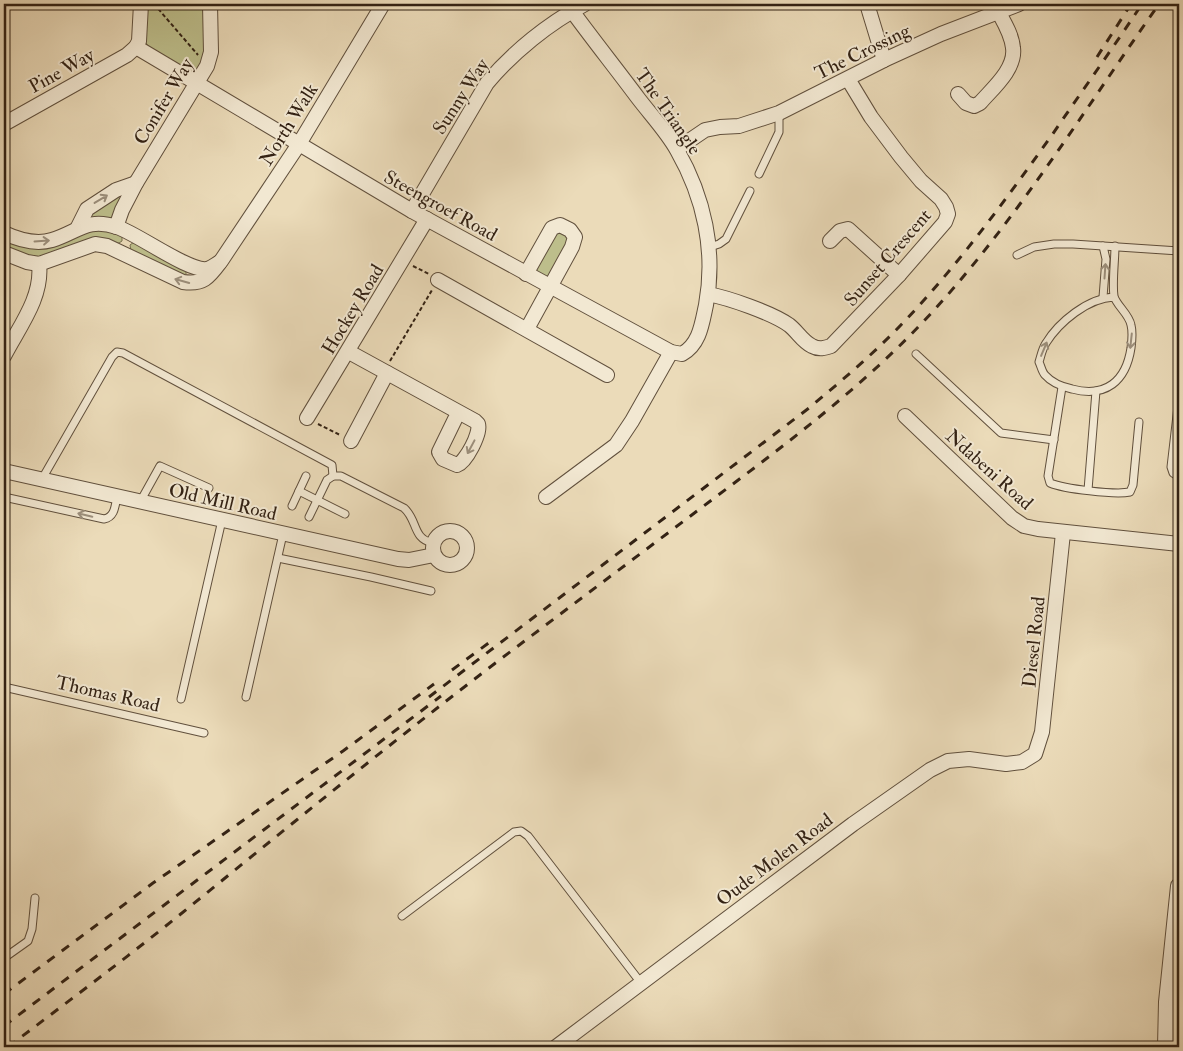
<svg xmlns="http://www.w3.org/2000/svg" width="1183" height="1051" font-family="'IM FELL Double Pica',serif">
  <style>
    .green { fill: #bdbe8b; stroke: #787050 }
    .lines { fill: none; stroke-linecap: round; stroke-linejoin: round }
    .service-casing { stroke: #61503d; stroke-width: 9 }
    .minor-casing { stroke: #61503d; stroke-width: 16 }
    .tertiary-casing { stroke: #61503d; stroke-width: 18 }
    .path { stroke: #332214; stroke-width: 2; stroke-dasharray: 4 2.5; stroke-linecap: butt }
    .service { stroke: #f2e8d2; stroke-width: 7 }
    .minor { stroke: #f2e8d2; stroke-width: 14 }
    .tertiary { stroke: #f2e8d2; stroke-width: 16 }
    .rail { stroke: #332214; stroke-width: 3; stroke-dasharray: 9 9; stroke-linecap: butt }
    .oneway { stroke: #9c8f7c }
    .labels { text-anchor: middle; stroke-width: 4; stroke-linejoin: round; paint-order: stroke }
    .street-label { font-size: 19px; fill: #332214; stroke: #f2e8d2 }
  </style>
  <rect width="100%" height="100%" fill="#ebdbb9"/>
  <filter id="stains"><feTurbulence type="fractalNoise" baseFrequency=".004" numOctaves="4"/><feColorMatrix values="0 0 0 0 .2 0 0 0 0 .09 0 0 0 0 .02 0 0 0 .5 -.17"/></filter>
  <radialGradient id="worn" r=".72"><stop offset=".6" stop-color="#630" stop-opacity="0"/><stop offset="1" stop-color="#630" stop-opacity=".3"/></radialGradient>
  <!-- green -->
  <g class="green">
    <path d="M146,4H206L207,58L203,66L194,71L184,70L148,46L144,40Z"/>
    <path d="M125,193L112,218L109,220L92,219L89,215L90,211Z"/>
    <path d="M99,228L122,236V241L119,243L49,256L36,257L4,249V236L20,244Z"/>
    <path d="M556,230L570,237L550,276L546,277L535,271Z"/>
    <path d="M134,242L186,270V276L131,251L130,245Z"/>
  </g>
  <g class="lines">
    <defs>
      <g id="service">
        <path d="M759,174L779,132V113"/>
        <path d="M1103,246L1106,259L1103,297"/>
        <path d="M710,247L719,244L726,239L750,191"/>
        <path d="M1017,255L1034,247L1054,244H1073L1179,251"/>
        <path d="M1114,297C1088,298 1059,322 1046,343C1042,349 1041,356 1039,362C1041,366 1042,372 1045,375C1052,383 1063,387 1072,389C1106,398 1126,381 1131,348C1132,340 1133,333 1131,325C1129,314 1116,305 1114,296C1112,283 1115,260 1115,246"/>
        <path d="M916,354L1001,433L1054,440"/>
        <path d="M1062,387L1048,476L1050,483C1064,489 1115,495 1130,492L1133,485L1139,422"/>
        <path d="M1179,398L1171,467L1173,473L1179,477"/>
        <path d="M42,479L112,357L117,352L123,353L332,465L333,476"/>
        <path d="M1088,490L1096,391"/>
        <path d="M299,491L345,514"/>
        <path d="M4,497L104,519C115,517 115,506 117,496"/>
        <path d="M140,502L160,466L209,488"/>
        <path d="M292,506L306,476"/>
        <path d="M309,517L327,480L333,476H341L404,508C418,520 412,539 433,543"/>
        <path d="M278,558L371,577L431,591"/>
        <path d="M4,687L204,733"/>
        <path d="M246,697L283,534"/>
        <path d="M181,699L222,520"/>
        <path d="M402,916L514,832L521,831L528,836L641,983"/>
        <path d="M4,958L28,941L32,929L35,898"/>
      </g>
      <g id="minor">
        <path d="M867,4L884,60"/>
        <path d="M136,47L139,41L141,4"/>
        <path d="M958,94L966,103L974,106L980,103C992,89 1016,69 1013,48C1012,35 1004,22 998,11"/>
        <path d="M4,124L127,55L136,47L412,211L671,352L682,354C700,344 702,323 706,305C716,251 704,197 677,150C667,132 651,115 638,98C615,67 590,36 567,4"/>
        <path d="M677,149L705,130L720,127L739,126L779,113L884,60L941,34L1019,4"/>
        <path d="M412,211L487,83C513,52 549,23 585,4"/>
        <path d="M78,227L87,209L116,190L136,183"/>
        <path d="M116,227L122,210L136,183L207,66L211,52L210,4"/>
        <path d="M4,233C19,240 35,245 52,240C78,232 87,217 117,227C138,234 189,272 207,269C212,268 216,264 220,262"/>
        <path d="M830,241L840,231L848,229L899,275"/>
        <path d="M4,253L27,262L39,264L95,244L107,246L183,282C204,285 209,277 221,261L299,144L383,4"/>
        <path d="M526,274L552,228L560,225L570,230L575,237L572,247L527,329"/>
        <path d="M438,280L607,375"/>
        <path d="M708,294C729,298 772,313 789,325C797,331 803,342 812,346C819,350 825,348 831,346L899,275L945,222L948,214L946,207L941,199L921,181L901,157L871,117L848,79"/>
        <path d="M349,352L475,421L478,424C481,433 466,462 457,465L443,459L439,452L458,413"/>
        <path d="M4,356C19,327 43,297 39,264"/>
        <path d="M905,416L1012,518L1024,526L1038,529L1179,544"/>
        <path d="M307,418L427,219"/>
        <path d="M351,441L387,373"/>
        <path d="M4,471L398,559L409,560L434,555"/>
        <path d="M546,497L616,445L632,421L671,352"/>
        <circle cx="450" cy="548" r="17"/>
        <path d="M556,1047L853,824L930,770L948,761L969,759L1006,764L1022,762L1035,754L1042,732L1063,533"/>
      </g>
      <path id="tertiary" d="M1166,1047L1167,1002L1179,886"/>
    </defs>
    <!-- service casing -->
    <use href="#service" class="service-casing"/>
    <!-- minor casing -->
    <use href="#minor" class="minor-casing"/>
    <!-- tertiary casing -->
    <use href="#tertiary" class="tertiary-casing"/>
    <!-- path -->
    <g class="path">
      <path d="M154,4L198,55"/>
      <path d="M413,266L429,274"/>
      <path d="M390,361L432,290"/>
      <path d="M318,424L340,435"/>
    </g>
    <!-- service -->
    <use href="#service" class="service"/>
    <!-- minor -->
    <use href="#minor" class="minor"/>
    <!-- tertiary -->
    <use href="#tertiary" class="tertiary"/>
    <!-- rail -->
    <g class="rail">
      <path d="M1097,57L1131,4"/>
      <path d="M452,670L490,642"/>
      <path d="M429,697L809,408C840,382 871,356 899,327C956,268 1004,202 1052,135C1082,91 1113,48 1142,4"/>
      <path d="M4,994L153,883L343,751L434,684"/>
      <path d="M4,1026L441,696"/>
      <path d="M8,1047C66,1003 125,959 182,913C288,827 393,741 502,658C571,606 640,554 709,502C789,442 869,382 936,308C1020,215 1087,106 1159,4"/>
    </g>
  </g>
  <!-- one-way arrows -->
  <defs><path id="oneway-shaft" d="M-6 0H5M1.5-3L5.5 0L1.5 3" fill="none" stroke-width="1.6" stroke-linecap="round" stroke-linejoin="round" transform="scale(1.25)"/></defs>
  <g class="oneway">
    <use href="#oneway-shaft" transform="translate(101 199) rotate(-31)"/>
    <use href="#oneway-shaft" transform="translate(42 241) rotate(-4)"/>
    <use href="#oneway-shaft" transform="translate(1105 271) rotate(-86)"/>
    <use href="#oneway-shaft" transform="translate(182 281) rotate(-164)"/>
    <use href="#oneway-shaft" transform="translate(1131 341) rotate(96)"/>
    <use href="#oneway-shaft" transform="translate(1044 349) rotate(-67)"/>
    <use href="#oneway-shaft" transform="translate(471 447) rotate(118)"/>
    <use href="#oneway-shaft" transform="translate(85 515) rotate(-167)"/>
  </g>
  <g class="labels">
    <!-- street labels -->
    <g class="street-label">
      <text transform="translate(862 51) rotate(-26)" y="7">The Crossing</text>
      <text transform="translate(61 70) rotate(-29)" y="7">Pine Way</text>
      <text transform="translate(460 96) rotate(-57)" y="7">Sunny Way</text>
      <text transform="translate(163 101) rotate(-59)" y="7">Conifer Way</text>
      <text transform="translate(669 111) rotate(55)" y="7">The Triangle</text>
      <text transform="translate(288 124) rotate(-58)" y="7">North Walk</text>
      <text transform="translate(441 205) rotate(29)" y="7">Steengroef Road</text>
      <text transform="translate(887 257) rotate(-49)" y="7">Sunset Crescent</text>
      <text transform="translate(352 309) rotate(-59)" y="7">Hockey Road</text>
      <text transform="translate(990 469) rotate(42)" y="7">Ndabeni Road</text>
      <text transform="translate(223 501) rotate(13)" y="7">Old Mill Road</text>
      <text transform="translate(1033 642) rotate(-84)" y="7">Diesel Road</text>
      <text transform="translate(108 693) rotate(13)" y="7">Thomas Road</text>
      <text transform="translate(774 859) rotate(-37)" y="7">Oude Molen Road</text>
    </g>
  </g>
  <!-- margin -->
  <rect width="1183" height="1051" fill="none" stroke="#ebdbb9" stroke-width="20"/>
  <rect x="5" y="5" width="1173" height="1041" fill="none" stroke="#332214" stroke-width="2.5"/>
  <rect x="10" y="10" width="1163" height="1031" fill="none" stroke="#332214"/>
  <rect width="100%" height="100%" filter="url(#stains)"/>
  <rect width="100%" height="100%" fill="url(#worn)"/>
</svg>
